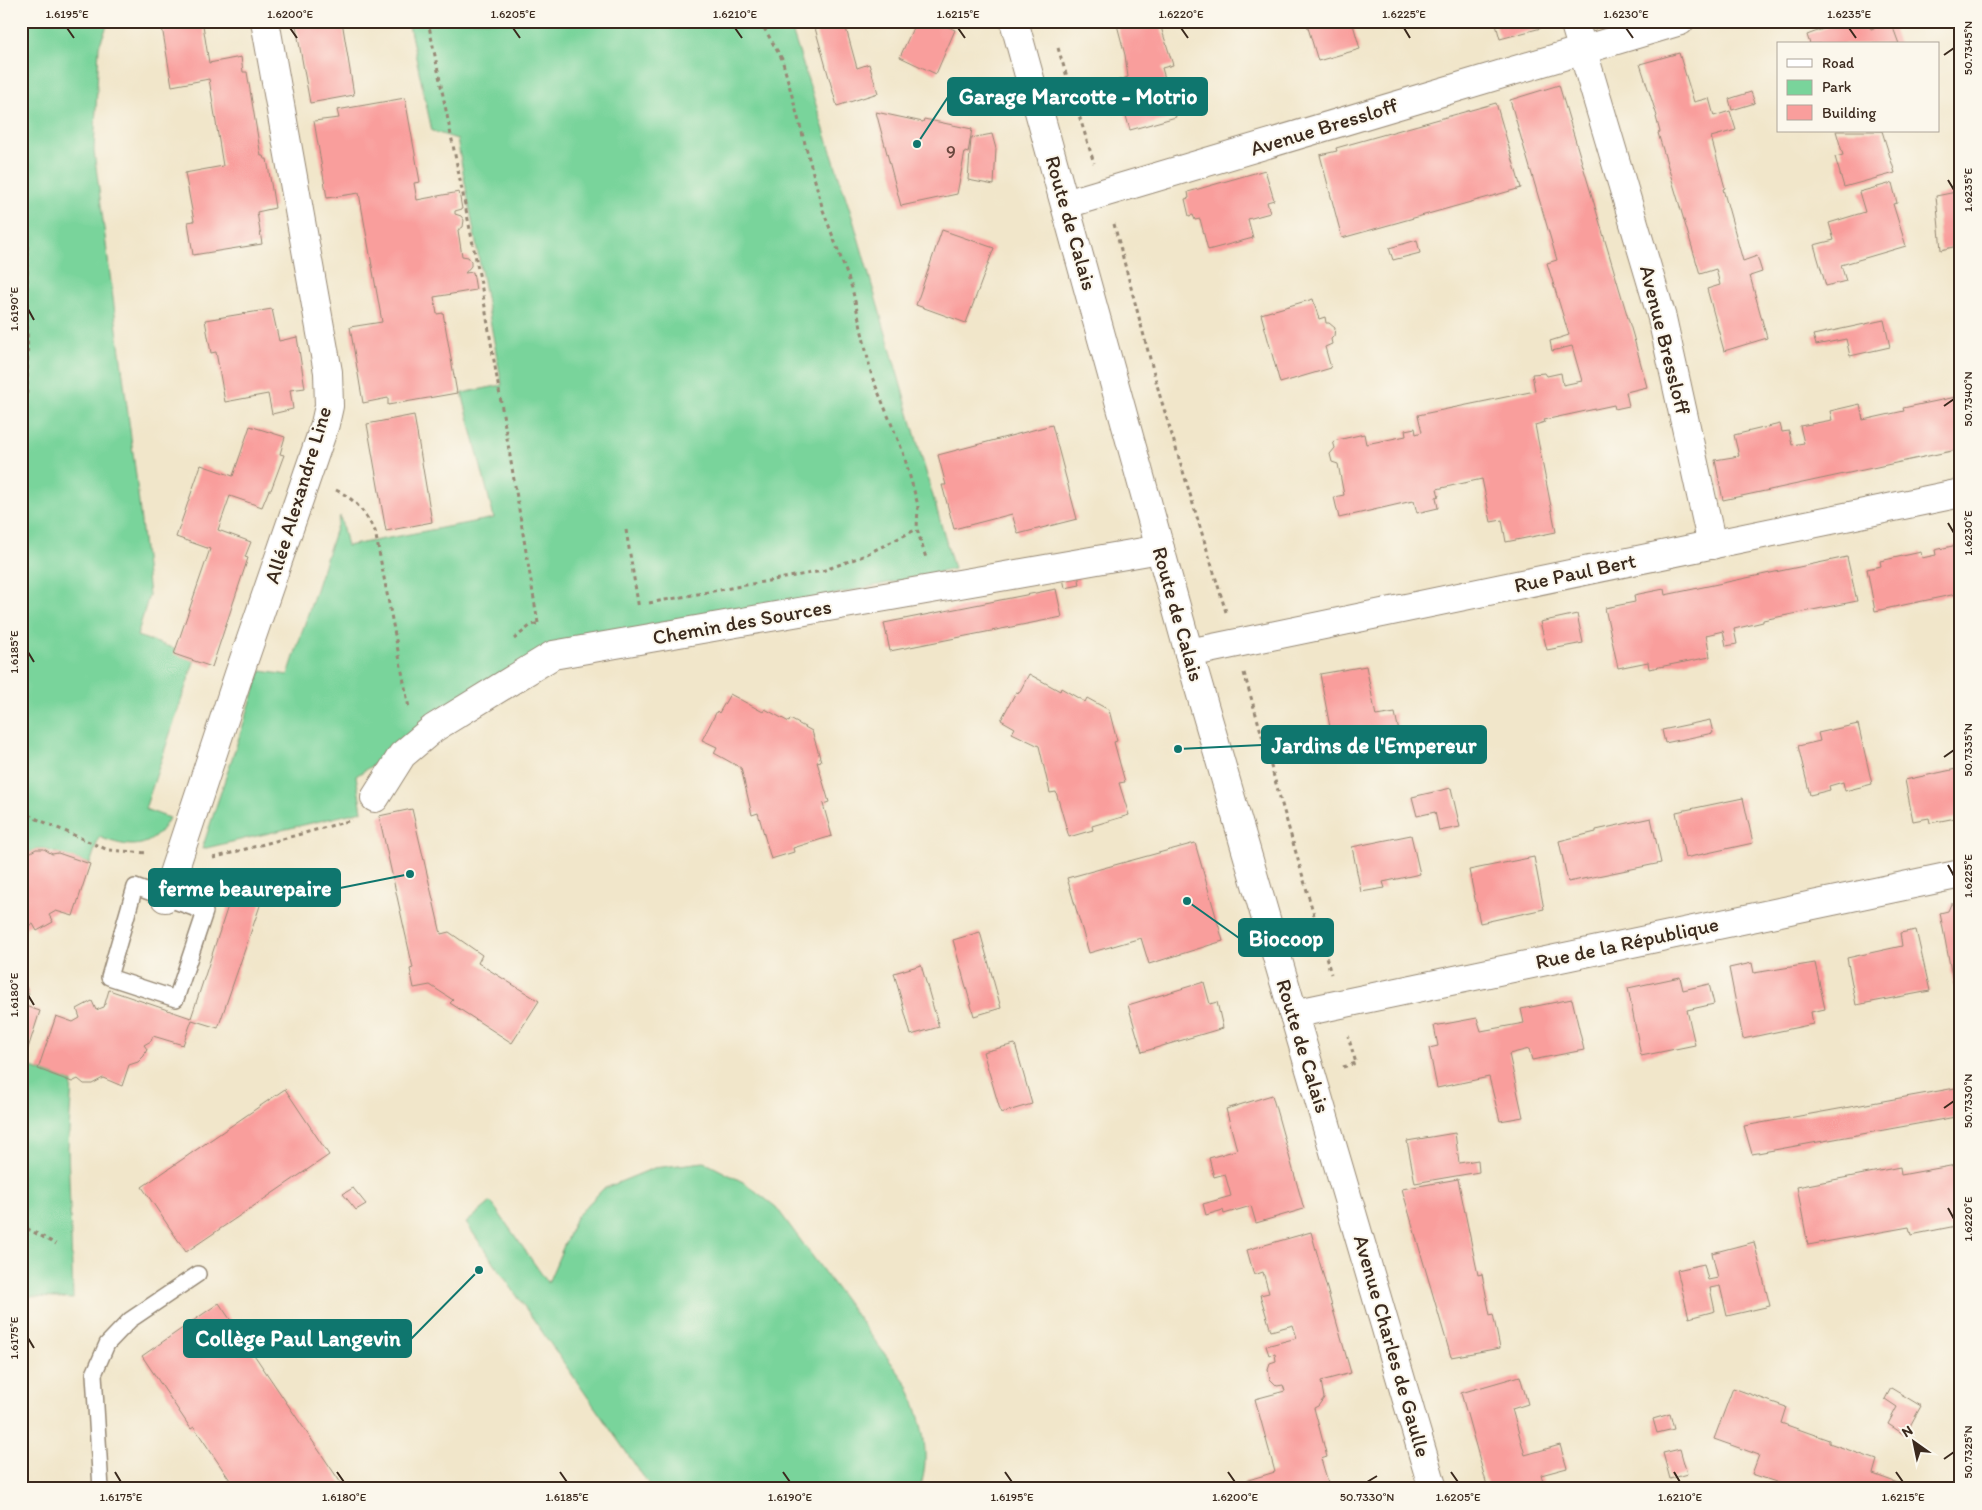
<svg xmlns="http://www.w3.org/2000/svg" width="1982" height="1510" font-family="Itim,sans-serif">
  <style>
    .green { fill: #79d49b; stroke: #5a7f5c }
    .building { fill: #f99e9c }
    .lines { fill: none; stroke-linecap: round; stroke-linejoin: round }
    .service-casing { stroke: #968874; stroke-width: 18 }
    .minor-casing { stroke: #968874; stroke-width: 30 }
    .secondary-casing { stroke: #968874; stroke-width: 30 }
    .path { stroke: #968874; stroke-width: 3; stroke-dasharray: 4 4; stroke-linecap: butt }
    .service { stroke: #fff; stroke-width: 15 }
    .minor { stroke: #fff; stroke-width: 28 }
    .secondary { stroke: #fff; stroke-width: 28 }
    .ticks { fill: none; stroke: #3b2a1e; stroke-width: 2 }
    .labels { text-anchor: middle; stroke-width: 4; stroke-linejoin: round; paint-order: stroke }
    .number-label { font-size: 19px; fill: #6a473e }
    .street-label { font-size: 21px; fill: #3b2a1e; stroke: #fbf7ec }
    .leader { fill: none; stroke: #0f766e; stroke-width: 2 }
    .callout-dot { fill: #0f766e; stroke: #fbf7ec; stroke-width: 2 }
    .callout { fill: #0f766e; stroke: #0f766e; stroke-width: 2 }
    .callout-label { font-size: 22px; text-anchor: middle; font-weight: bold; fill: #fff }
    .neatline { fill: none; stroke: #3b2a1e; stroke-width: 2 }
    .ticks-label { font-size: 12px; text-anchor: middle; fill: #3b2a1e }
  </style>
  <rect width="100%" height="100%" fill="#fbf7ec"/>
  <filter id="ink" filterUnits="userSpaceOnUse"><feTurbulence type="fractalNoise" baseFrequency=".02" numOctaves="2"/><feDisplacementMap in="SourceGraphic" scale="10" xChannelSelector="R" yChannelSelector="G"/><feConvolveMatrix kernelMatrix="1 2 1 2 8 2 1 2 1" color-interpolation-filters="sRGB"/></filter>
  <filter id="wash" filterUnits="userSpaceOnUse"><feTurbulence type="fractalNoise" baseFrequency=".0096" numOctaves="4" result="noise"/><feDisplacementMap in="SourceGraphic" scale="20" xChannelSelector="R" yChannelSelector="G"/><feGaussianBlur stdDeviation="1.12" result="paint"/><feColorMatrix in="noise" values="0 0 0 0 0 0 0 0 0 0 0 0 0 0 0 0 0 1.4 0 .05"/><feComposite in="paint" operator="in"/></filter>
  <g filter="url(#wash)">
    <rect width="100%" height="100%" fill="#f1e6ca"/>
    <!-- green -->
    <g class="green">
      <path d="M21,21H109L99,46L94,151L136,476L149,595L137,636L196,656L145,809L169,818C152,851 130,849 99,837L90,864L44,849H36L26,855L21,853Z"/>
      <path d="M408,21H789L854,223L954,569L536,658L356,776L362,811L202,849L261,671L288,675L340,516L347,546L494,518L462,393L502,385L457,139L432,131Z"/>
      <path d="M21,1064L72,1082L68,1148L73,1299L21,1296Z"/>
      <path d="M704,1162L745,1183L776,1207L907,1384C921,1419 932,1451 920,1489H652L466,1223L491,1202L548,1283L576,1217L603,1189L654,1168Z"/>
    </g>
    <g id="blocks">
      <!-- building -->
      <g class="building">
        <path d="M161,21H218L203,25L209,63L241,57L243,72H247L261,156H263L264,159H267L275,208L257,212L262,244L193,255L188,222L194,221L185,173L223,166L209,79L172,86Z"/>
        <path d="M295,21H342L354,95L310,103Z"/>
        <path d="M813,21H844L857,68L869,64L878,93L837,106Z"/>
        <path d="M916,21H936L955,30L936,74L900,57Z"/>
        <path d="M1116,21H1159L1173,65L1162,68L1176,117L1130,130L1116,81L1128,77L1125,55Z"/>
        <path d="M1306,21H1352L1360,49L1318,61Z"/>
        <path d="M1495,21H1539L1541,28L1500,39Z"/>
        <path d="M1844,21H1868L1871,29L1891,22L1899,44H1810L1807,35Z"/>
        <path d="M1679,53L1694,102L1709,98L1714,116L1730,111L1736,130L1711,137L1725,188L1723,189L1743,261L1757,256L1762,272L1750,276L1767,338L1724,351L1707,289L1720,285L1716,269L1700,274L1658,133L1660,132L1656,117L1657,116L1640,64Z"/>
        <path d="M1559,85L1633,335L1647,387L1626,392L1629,406L1615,409L1614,405L1544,420L1545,422L1535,425L1556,532L1506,542L1502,520L1491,522L1482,479L1437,489L1439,496L1436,497L1438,508L1417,513L1414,501L1408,502L1339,518L1334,497L1344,495L1338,464L1332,462L1330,454L1335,448L1333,441L1364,434L1366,444L1406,436L1405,430L1415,428L1416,434L1422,432L1418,415L1535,391L1532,374L1545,373L1547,376L1561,373L1563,385L1582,381L1572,346L1552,351L1550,341L1569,335L1547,263L1557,260L1510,100Z"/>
        <path d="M1751,92L1755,103L1732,110L1729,99Z"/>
        <path d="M405,98L420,182L414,183L417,200L459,192L462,209L455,211V214L461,216L464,220L463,227L458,230L462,256L468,257L471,261V266L465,273L473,272L476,290L434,297L437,314L443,313L457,393L388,405V398L363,403L350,327L382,322L359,193L327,198L314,121L339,118L337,110Z"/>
        <path d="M1496,103L1521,188L1342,238L1320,155L1337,151L1336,148Z"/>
        <path d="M876,112L923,122L924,119L972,129L968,153L965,152L957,194L901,206Z"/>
        <path d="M1836,131H1882L1895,173L1844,187L1835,157L1843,155Z"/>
        <path d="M992,134L996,149L994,185L968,180L971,138Z"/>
        <path d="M1265,170L1274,200L1267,202L1270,213L1248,219L1253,238L1208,250L1200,219L1195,220L1193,215L1189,216L1185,199L1189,198L1188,192Z"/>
        <path d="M1892,183L1897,203L1893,204L1906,246L1841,265L1846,281L1826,286L1814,245L1834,240L1829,223L1865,212L1859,192Z"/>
        <path d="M1961,191V245L1941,250L1936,196Z"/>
        <path d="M942,230L994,248L966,323L916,305Z"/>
        <path d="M1417,240L1420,253L1393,260L1389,248Z"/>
        <path d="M1313,299L1319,319L1325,317L1326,323H1329L1335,328L1334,336L1331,339L1332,344L1325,347L1331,368L1280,383L1261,314Z"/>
        <path d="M272,309L279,341L297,337L305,388L290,390L293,409L272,414L268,394L225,402L216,352L211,353L205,320Z"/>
        <path d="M1884,320L1890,347L1850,356L1846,339L1816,345L1813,335Z"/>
        <path d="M1961,396V449L1723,500L1715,460L1739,456L1734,435L1780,424L1782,432L1789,431L1792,445L1804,443L1800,426L1832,420L1830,411L1860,404L1863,420L1904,411L1903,408Z"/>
        <path d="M414,415L432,522L386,531L367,424Z"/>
        <path d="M1052,425L1077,519L1018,534L1012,514L954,529L942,485H946L938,455Z"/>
        <path d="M250,426L285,437L280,454L284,455L271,490H269L262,507L230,496L218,530L251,542L245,557L248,558L212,667L174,654L210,549L176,537L201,465L233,476Z"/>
        <path d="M1961,544V593L1875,611L1867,569L1881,566L1880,561L1921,552L1922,558L1936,555L1935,550Z"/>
        <path d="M1847,557L1857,601L1763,620V622L1734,629L1737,644L1726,646L1723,631L1706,635L1710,657L1649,669L1648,662L1618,668L1605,608L1635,602L1634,595L1664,589L1665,595Z"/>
        <path d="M1078,574L1080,585L1065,588L1063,578Z"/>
        <path d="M1056,589L1062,617L890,651L884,623Z"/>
        <path d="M1577,614L1583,643L1547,650L1540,622Z"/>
        <path d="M1366,666L1376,716L1395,713L1401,741L1335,754L1320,674Z"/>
        <path d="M1029,674L1060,691L1061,688L1085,702L1087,698L1109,710L1117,741L1114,742L1125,782L1119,783L1129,815L1092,826L1093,830L1069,837L1056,792L1050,793L1039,746L1012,733L1015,728L1001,720L1016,692L1019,693Z"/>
        <path d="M730,694L763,712L765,709L789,722L790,719L812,731L821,761L817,762L829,802L823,804L832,836L793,848L794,852L771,859L758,813L752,815L741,768L714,753L717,747L702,740L717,711L719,713Z"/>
        <path d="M1710,720L1713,733L1665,743L1662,730Z"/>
        <path d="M1858,724L1872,784L1845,791L1843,782L1829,786L1830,790L1810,795L1798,746L1820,741L1818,733Z"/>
        <path d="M1961,768V817L1930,823L1929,818L1913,821L1905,780Z"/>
        <path d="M1451,788L1460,827L1439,831L1435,812L1417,816L1412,797Z"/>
        <path d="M1743,798L1753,843L1685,858L1676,812Z"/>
        <path d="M412,809L441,934L449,932L482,955L478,963L539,1001L512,1043L450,1003L453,1000L430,985L414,988L410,969L413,968L379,816Z"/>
        <path d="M1651,818L1661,863L1568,882L1559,841L1596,832V830Z"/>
        <path d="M1411,835L1420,874L1383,882L1385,888L1361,892L1352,847Z"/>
        <path d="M1195,843L1223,941L1149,964L1141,938L1089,953L1067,878Z"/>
        <path d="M36,849H44L52,854L58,853L90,864L73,916L56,911L49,915L53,922L37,931L33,924L26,927L22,938L21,853L26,855Z"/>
        <path d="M1534,857L1544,909L1480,923L1469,870Z"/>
        <path d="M212,877L264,894L218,1028L192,1020L183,1045L153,1036L151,1041L144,1045L147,1049L144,1056L138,1062L129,1065L122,1086L103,1078L92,1084H84L78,1079L72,1082L38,1069L56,1016L73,1022L80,1018L77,1009L92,1001L96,1010L104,1007L109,990L191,1018L230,900L206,892Z"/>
        <path d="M1951,904H1956L1961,907V995L1956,997L1940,913L1948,911Z"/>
        <path d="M1916,930L1930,991L1856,1005L1847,958L1902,946L1900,933Z"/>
        <path d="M980,932L1001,1008L974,1016L953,940Z"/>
        <path d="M1752,963L1754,973L1815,963L1825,1009L1811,1012L1813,1024L1743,1039L1729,968Z"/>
        <path d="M921,965L939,1027L911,1035L894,973Z"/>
        <path d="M21,977L29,994L21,998Z"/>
        <path d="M1680,977L1683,990L1709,984L1714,1004L1687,1010L1695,1045L1641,1056L1628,988Z"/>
        <path d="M1204,982L1210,1004L1217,1002L1223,1028L1142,1052L1128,1005Z"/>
        <path d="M21,998L25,1006L40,1011L22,1067Z"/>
        <path d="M1572,999L1584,1050L1532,1060L1529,1049L1509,1054L1523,1117L1500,1121L1489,1077L1437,1088L1429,1048L1438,1046L1434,1026L1477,1018L1481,1031L1524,1023L1521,1009Z"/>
        <path d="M1015,1044L1032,1104L1001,1113L983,1052Z"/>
        <path d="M1961,1087V1116L1752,1154L1744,1126Z"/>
        <path d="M285,1089L329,1155L186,1252L142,1187Z"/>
        <path d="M1272,1095L1304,1209L1256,1223L1251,1206L1224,1214L1223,1210L1206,1215L1203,1204L1231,1196L1225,1174L1214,1177L1209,1158L1237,1150L1226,1109Z"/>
        <path d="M1455,1133L1459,1163L1478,1160L1479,1172L1415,1183L1407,1141Z"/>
        <path d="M1961,1164V1225L1911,1235L1909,1227L1808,1245L1797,1187L1900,1167L1901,1175Z"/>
        <path d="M1458,1179L1478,1275L1482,1274L1490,1315L1493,1314L1500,1348L1451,1357L1402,1189Z"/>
        <path d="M353,1188L366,1204L356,1210L343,1194Z"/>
        <path d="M1311,1232L1351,1373L1321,1381L1324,1398L1318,1406L1314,1408L1327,1457L1321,1459L1330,1489H1247L1245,1481L1275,1472L1255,1399L1285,1391L1283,1385L1277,1386L1270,1379L1268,1369L1270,1363L1276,1361L1275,1354L1269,1355L1266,1346L1297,1338L1293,1325L1271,1331L1260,1295L1269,1293L1263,1272L1254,1275L1247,1250Z"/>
        <path d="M1754,1242L1770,1306L1727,1316L1720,1286L1710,1288L1715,1311L1689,1318L1677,1270L1704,1264L1708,1280L1718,1278L1712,1253Z"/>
        <path d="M219,1303L345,1489H236L194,1427L191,1429L142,1356Z"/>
        <path d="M1520,1376L1528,1404L1512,1409L1525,1455L1560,1445L1567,1468L1541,1475L1545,1489H1488L1461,1393Z"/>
        <path d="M1733,1388L1786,1407L1781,1423L1829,1440V1443L1877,1460L1873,1474L1914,1489H1797L1752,1474L1759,1455L1714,1439Z"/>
        <path d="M1891,1388L1921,1406L1905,1435L1888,1424L1897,1407L1885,1399Z"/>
        <path d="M1670,1414L1674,1429L1657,1433L1653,1419Z"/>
        <path d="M1680,1449L1687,1474L1670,1479L1663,1453Z"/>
      </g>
    </g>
  </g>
  <g filter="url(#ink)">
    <use href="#blocks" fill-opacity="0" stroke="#968874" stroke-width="1"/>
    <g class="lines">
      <defs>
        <g id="service">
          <path d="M135,887L205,912L176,999L109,977Z"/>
          <path d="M101,1489L94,1374L107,1344L130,1320L198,1274"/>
        </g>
        <g id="minor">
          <path d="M1574,21L1662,318L1712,545"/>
          <path d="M1066,204L1680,21"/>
          <path d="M1189,653L1961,493"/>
          <path d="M375,798L402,755L434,728L553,655L1160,549"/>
          <path d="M165,898L239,674L325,424L329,406L328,372L265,21"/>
          <path d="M1293,1014L1961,874"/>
        </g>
        <path id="secondary" d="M1014,21C1074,233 1130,445 1190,657C1269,935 1353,1211 1433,1489"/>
      </defs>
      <!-- service casing -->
      <use href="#service" class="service-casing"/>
      <!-- minor casing -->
      <use href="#minor" class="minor-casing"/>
      <!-- secondary casing -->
      <use href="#secondary" class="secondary-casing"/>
      <!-- path -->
      <g class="path">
        <path d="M428,21L482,289L538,623"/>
        <path d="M760,21L782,59L823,210L852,288L872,377L903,452L918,505L917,529L926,558"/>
        <path d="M1058,48L1094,163"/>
        <path d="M21,166C29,212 27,260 27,307C27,351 30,397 21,440"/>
        <path d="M1114,224L1160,396L1226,612"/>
        <path d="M336,490C357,500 364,512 375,531L409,708"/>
        <path d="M626,530L639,609"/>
        <path d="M649,603L822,571L863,556L917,529"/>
        <path d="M514,639L531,625L540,623"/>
        <path d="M1244,673L1331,974"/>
        <path d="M21,812L108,850L148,853"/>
        <path d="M213,858L352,820"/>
        <path d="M1343,1067L1356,1063L1348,1036"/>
        <path d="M21,1223L26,1228L56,1244"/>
      </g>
      <!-- service -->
      <use href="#service" class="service"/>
      <!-- minor -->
      <use href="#minor" class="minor"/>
      <!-- secondary -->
      <use href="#secondary" class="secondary"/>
    </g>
  </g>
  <!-- ticks -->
  <path class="ticks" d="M67,28L74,38M290,28L297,38M513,28L520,38M735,28L742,38M958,28L965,38M1181,28L1188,38M1404,28L1410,38M1626,28L1633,38M1849,28L1856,38M1944,55L1954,48M1948,180L1954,190M28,309L34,320M1944,406L1954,399M1948,523L1954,533M28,652L34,662M1944,757L1954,750M1948,865L1954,876M28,995L34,1005M1944,1108L1954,1101M1948,1208L1954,1219M28,1338L34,1348M1944,1459L1954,1452M115,1472L121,1482M337,1472L344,1482M560,1472L567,1482M783,1472L790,1482M1005,1472L1012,1482M1228,1472L1235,1482M1451,1472L1458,1482M1674,1472L1680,1482M1896,1472L1903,1482M1367,1482L1377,1476"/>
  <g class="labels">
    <!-- number labels -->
    <g class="number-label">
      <text x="951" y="158">9</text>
    </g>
    <!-- street labels -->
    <g class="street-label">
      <text transform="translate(1324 127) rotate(-17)" y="7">Avenue Bressloff</text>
      <text transform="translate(1071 223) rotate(74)" y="7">Route de Calais</text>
      <text transform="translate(1665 340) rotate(76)" y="7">Avenue Bressloff</text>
      <text transform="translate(298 495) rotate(-73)" y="7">Allée Alexandre Line</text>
      <text transform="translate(1575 573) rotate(-12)" y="7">Rue Paul Bert</text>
      <text transform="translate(1178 614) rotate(74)" y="7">Route de Calais</text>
      <text transform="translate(742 622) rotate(-10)" y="7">Chemin des Sources</text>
      <text transform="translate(1627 943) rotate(-12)" y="7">Rue de la République</text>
      <text transform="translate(1303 1046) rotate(73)" y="7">Route de Calais</text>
      <text transform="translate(1392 1346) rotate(74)" y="7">Avenue Charles de Gaulle</text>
    </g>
  </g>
  <!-- callouts -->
  <path class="leader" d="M917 144L948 97M1178 749L1262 745M410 874L340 888M1187 901L1239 938M479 1270L411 1339"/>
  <g class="callout-dot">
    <circle cx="917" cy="144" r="5"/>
    <circle cx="1178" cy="749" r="5"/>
    <circle cx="410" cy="874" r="5"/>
    <circle cx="1187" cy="901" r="5"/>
    <circle cx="479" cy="1270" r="5"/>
  </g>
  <g class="callout">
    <rect x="948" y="78" width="259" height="37" rx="5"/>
    <rect x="1262" y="726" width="224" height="37" rx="5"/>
    <rect x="149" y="869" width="191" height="37" rx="5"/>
    <rect x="1239" y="919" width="94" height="37" rx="5"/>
    <rect x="184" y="1320" width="227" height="37" rx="5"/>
  </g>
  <g class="callout-label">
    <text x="1078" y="104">Garage Marcotte - Motrio</text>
    <text x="1374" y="753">Jardins de l'Empereur</text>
    <text x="245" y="896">ferme beaurepaire</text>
    <text x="1286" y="946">Biocoop</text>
    <text x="298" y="1346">Collège Paul Langevin</text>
  </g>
  <!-- margin -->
  <rect width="1982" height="1510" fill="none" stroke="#fbf7ec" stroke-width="55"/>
  <!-- legend -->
  <rect x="1777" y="42" width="162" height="90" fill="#fbf7ec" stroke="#aea59a"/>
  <rect x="1787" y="59" width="25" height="8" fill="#ffffff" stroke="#aea59a"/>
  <text x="1822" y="68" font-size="15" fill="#3b2a1e">Road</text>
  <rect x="1787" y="80" width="25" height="15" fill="#79d49b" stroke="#aea59a"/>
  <text x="1822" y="92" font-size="15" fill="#3b2a1e">Park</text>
  <rect x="1787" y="105" width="25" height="15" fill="#f99e9c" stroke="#aea59a"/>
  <text x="1822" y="118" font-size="15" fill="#3b2a1e">Building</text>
  <!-- north arrow -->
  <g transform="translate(1914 1442) rotate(327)" stroke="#fbf7ec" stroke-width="4" paint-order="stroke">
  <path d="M0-4L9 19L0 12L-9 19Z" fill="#3b2a1e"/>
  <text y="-8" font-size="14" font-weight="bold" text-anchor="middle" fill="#3b2a1e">N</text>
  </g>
  <rect x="28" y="28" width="1926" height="1454" class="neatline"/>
  <g class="ticks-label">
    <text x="67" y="18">1.6195°E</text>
    <text x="290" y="18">1.6200°E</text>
    <text x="513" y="18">1.6205°E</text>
    <text x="735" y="18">1.6210°E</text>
    <text x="958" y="18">1.6215°E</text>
    <text x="1181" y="18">1.6220°E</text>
    <text x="1404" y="18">1.6225°E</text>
    <text x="1626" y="18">1.6230°E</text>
    <text x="1849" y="18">1.6235°E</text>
    <text transform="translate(1968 48) rotate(-90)" y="4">50.7345°N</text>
    <text transform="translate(1968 190) rotate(-90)" y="4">1.6235°E</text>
    <text transform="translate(14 309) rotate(-90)" y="4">1.6190°E</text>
    <text transform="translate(1968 399) rotate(-90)" y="4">50.7340°N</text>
    <text transform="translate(1968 533) rotate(-90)" y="4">1.6230°E</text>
    <text transform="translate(14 652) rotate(-90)" y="4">1.6185°E</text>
    <text transform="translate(1968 750) rotate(-90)" y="4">50.7335°N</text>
    <text transform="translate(1968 876) rotate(-90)" y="4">1.6225°E</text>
    <text transform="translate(14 995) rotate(-90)" y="4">1.6180°E</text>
    <text transform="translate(1968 1101) rotate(-90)" y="4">50.7330°N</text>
    <text transform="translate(1968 1219) rotate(-90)" y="4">1.6220°E</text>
    <text transform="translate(14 1338) rotate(-90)" y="4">1.6175°E</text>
    <text transform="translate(1968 1452) rotate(-90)" y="4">50.7325°N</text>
    <text x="121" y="1501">1.6175°E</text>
    <text x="344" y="1501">1.6180°E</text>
    <text x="567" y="1501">1.6185°E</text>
    <text x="790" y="1501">1.6190°E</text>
    <text x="1012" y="1501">1.6195°E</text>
    <text x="1235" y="1501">1.6200°E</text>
    <text x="1367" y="1501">50.7330°N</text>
    <text x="1458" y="1501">1.6205°E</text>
    <text x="1680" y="1501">1.6210°E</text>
    <text x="1903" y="1501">1.6215°E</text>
  </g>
</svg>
